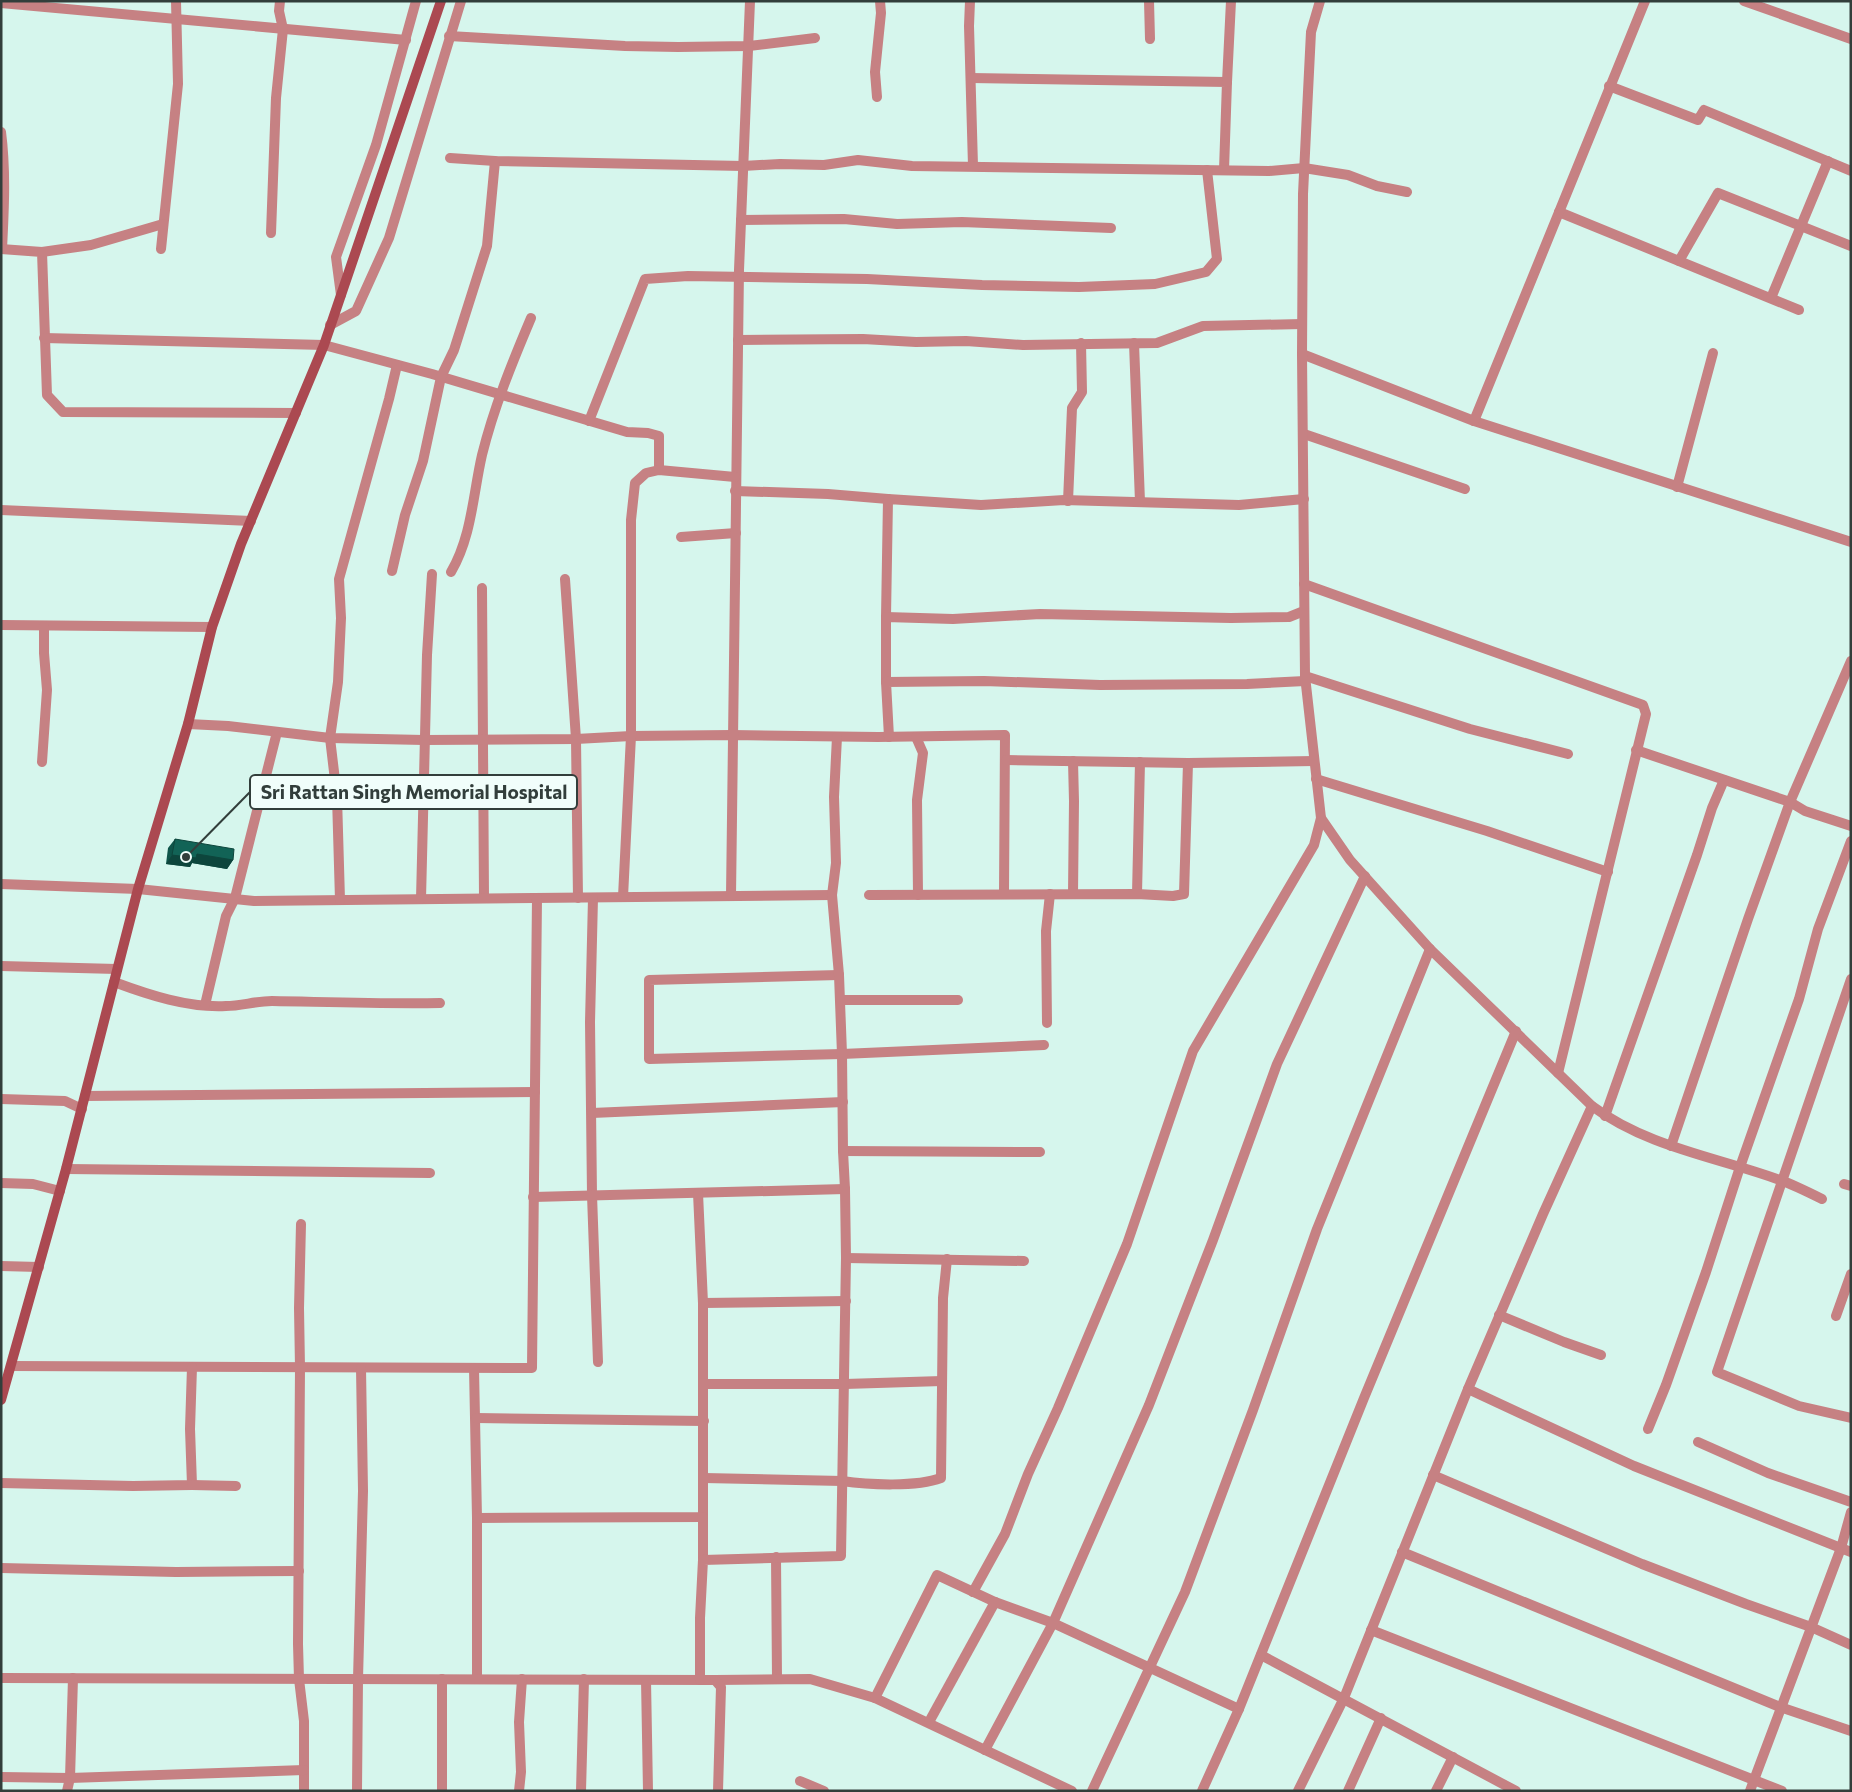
<svg xmlns="http://www.w3.org/2000/svg" width="1852" height="1792" font-family="Commissioner,sans-serif">
  <style>
    .lines { fill: none; stroke-linecap: round; stroke-linejoin: round }
    .minor { stroke: #c68183; stroke-width: 10 }
    .secondary { stroke: #ab4951; stroke-width: 10 }
    .wall { fill: #0f554a }
    .shaded-wall { fill: #0d453c }
    .building { fill: #126356; stroke: #0d453c }
    .leader { fill: none; stroke: #323e3b; stroke-width: 2 }
    .callout-dot { fill: #323e3b; stroke: #f1fefb; stroke-width: 2 }
    .callout { fill: #f1fefb; stroke: #323e3b; stroke-width: 2 }
    .callout-label { font-size: 19px; text-anchor: middle; font-weight: bold; fill: #323e3b }
  </style>
  <rect width="100%" height="100%" fill="#d6f6ed"/>
  <g class="lines">
    <!-- minor -->
    <g class="minor">
      <path d="M970,1L969,26L973,166"/>
      <path d="M1149,1L1150,39"/>
      <path d="M1744,1L1851,39"/>
      <path d="M1,3L406,40"/>
      <path d="M449,36L625,46L678,47L749,46L815,38"/>
      <path d="M971,78L1227,82L1224,170"/>
      <path d="M1227,82L1231,1"/>
      <path d="M1609,86L1698,120L1704,110L1851,171"/>
      <path d="M877,97L875,72L881,13L880,1"/>
      <path d="M1,132C6,171 4,210 2,249"/>
      <path d="M450,158L495,161L743,166L780,164L824,165L858,160L912,166L1269,171L1304,168L1348,175L1377,186L1407,192"/>
      <path d="M1559,212L1799,310"/>
      <path d="M741,220L844,219L897,224L962,222L1111,228"/>
      <path d="M271,233L276,98L283,29L279,11L280,1"/>
      <path d="M1,249L42,252L47,395L63,412L296,413"/>
      <path d="M161,249L178,84L176,1"/>
      <path d="M42,252L91,245L163,224"/>
      <path d="M1679,261L1718,193L1851,246"/>
      <path d="M341,295L336,257L376,145L416,1"/>
      <path d="M1771,298L1828,161"/>
      <path d="M330,325L356,311L389,238L461,1"/>
      <path d="M44,338L324,345L432,374L627,432L648,433L659,436V470"/>
      <path d="M738,340L863,339L916,342L966,341L1023,345L1157,343L1203,326L1302,324"/>
      <path d="M1134,343L1140,502"/>
      <path d="M1302,354L1474,421L1851,542"/>
      <path d="M589,421L645,279L688,276L867,279L982,285L1079,287L1155,284L1206,272L1217,259L1207,170"/>
      <path d="M1474,421L1645,1"/>
      <path d="M1304,434L1465,489"/>
      <path d="M1677,487L1713,353"/>
      <path d="M735,491L828,494L888,499"/>
      <path d="M1068,501L1072,408L1082,392L1081,343"/>
      <path d="M1,510L251,521"/>
      <path d="M681,537L736,533"/>
      <path d="M392,571L405,515L423,461L441,377L454,350L487,246L495,161"/>
      <path d="M451,572C472,536 473,494 482,455C494,407 512,363 531,318"/>
      <path d="M565,579L576,739L578,898"/>
      <path d="M1304,584L1643,705L1646,714L1558,1073"/>
      <path d="M482,588L484,898"/>
      <path d="M886,617L888,499L981,505L1064,500L1239,505L1304,499"/>
      <path d="M1,625L212,627"/>
      <path d="M1305,676L1470,729L1568,754"/>
      <path d="M886,682V617L953,619L1040,614L1231,618L1289,617L1304,611"/>
      <path d="M188,724L228,726L330,738L424,740L576,739L631,736L732,735L878,737L1005,735L1004,894"/>
      <path d="M889,737L886,682L984,681L1100,685L1247,684L1305,681"/>
      <path d="M916,737L923,753L917,800L918,895"/>
      <path d="M1636,750L1790,802L1805,811L1851,826"/>
      <path d="M1006,760L1188,763L1314,761"/>
      <path d="M42,762L47,690L44,653V626"/>
      <path d="M1316,779L1487,831L1608,872"/>
      <path d="M1321,818L1350,860L1430,949L1592,1106C1647,1147 1717,1157 1780,1180C1794,1185 1808,1192 1822,1199"/>
      <path d="M1,884L138,889L254,901L832,895"/>
      <path d="M1073,894L1074,801L1073,761"/>
      <path d="M1137,894L1140,762"/>
      <path d="M869,895L1137,894L1173,896L1184,894L1188,763"/>
      <path d="M731,896L739,270L750,1"/>
      <path d="M623,897L631,736V520L635,483L646,473L659,470L735,477"/>
      <path d="M593,898L590,1022L592,1195L598,1362"/>
      <path d="M421,899L427,655L432,574"/>
      <path d="M340,900L337,797L330,738L338,682L341,618L339,579L389,399L397,365"/>
      <path d="M1,966L117,969"/>
      <path d="M839,975L649,980V1059L842,1054L1044,1045"/>
      <path d="M1851,979L1717,1372L1799,1406L1851,1418"/>
      <path d="M114,982C149,995 188,1008 226,1006C241,1006 256,1001 272,1001C328,1002 384,1004 440,1003"/>
      <path d="M840,1000H958"/>
      <path d="M205,1005L226,916L235,898L277,732"/>
      <path d="M1047,1023L1046,931L1050,894"/>
      <path d="M85,1096L535,1092"/>
      <path d="M1,1099L65,1101L82,1109"/>
      <path d="M592,1113L843,1102"/>
      <path d="M1605,1116L1697,855L1712,808L1724,780"/>
      <path d="M1671,1146L1748,919L1790,802L1851,661"/>
      <path d="M843,1151L1040,1152"/>
      <path d="M66,1169L430,1173"/>
      <path d="M1,1183L33,1184L60,1191"/>
      <path d="M1844,1184L1851,1186"/>
      <path d="M533,1197L845,1189"/>
      <path d="M301,1224L299,1308L300,1368L298,1644L299,1679L304,1721V1791"/>
      <path d="M846,1258L1024,1261"/>
      <path d="M1,1266L39,1267"/>
      <path d="M703,1303L846,1301"/>
      <path d="M1499,1315L1564,1342L1601,1355"/>
      <path d="M1836,1316L1851,1274"/>
      <path d="M11,1366L532,1368L537,898"/>
      <path d="M474,1368L477,1518V1679"/>
      <path d="M703,1384H845L942,1381"/>
      <path d="M1468,1389L1543,1214L1592,1106"/>
      <path d="M476,1418L704,1421"/>
      <path d="M1648,1429L1666,1385L1706,1272L1740,1167L1799,999L1818,929L1851,841"/>
      <path d="M1698,1442L1768,1473L1851,1502"/>
      <path d="M1433,1475L1642,1564L1746,1604L1811,1627L1851,1645"/>
      <path d="M704,1478L842,1481C869,1485 917,1487 941,1478L943,1298L947,1259"/>
      <path d="M1,1483L133,1486L192,1485L190,1429L192,1367"/>
      <path d="M192,1485L236,1486"/>
      <path d="M477,1518L703,1517V1303L698,1193"/>
      <path d="M1402,1552L1780,1707L1851,1731"/>
      <path d="M776,1557L777,1679"/>
      <path d="M703,1560V1517"/>
      <path d="M1,1568L176,1572L299,1571"/>
      <path d="M973,1592L1005,1534L1028,1474L1058,1408L1127,1244L1193,1051L1314,845L1321,818L1305,676L1302,354L1303,194L1307,112L1311,32L1320,1"/>
      <path d="M1371,1630L1754,1780L1841,1548L1851,1512"/>
      <path d="M1261,1655L1516,1791"/>
      <path d="M1,1678L715,1680L810,1679L875,1698L1072,1791"/>
      <path d="M646,1680L648,1791"/>
      <path d="M700,1680V1618L703,1560L841,1556L846,1258L845,1189L843,1151L842,1054L839,975L832,895L836,863L834,797L837,737"/>
      <path d="M715,1680L721,1687L718,1791"/>
      <path d="M875,1698L937,1575L995,1602L1053,1623L1239,1709"/>
      <path d="M929,1722L995,1602"/>
      <path d="M985,1750L1053,1623L1149,1405L1213,1240L1277,1064L1365,876"/>
      <path d="M1,1777L70,1778L304,1770"/>
      <path d="M800,1781L824,1791"/>
      <path d="M67,1791L70,1778L73,1678"/>
      <path d="M357,1791L358,1679L363,1491L361,1368"/>
      <path d="M442,1791V1679"/>
      <path d="M519,1791L521,1772L519,1722L522,1679"/>
      <path d="M581,1791L584,1679"/>
      <path d="M1092,1791L1185,1592L1253,1410L1317,1229L1430,949"/>
      <path d="M1202,1791L1239,1709L1364,1398L1516,1031"/>
      <path d="M1298,1791L1344,1698L1468,1389L1634,1466L1851,1552"/>
      <path d="M1348,1791L1381,1718"/>
      <path d="M1436,1791L1453,1757"/>
      <path d="M1750,1791L1754,1780L1782,1791"/>
    </g>
    <!-- secondary -->
    <path class="secondary" d="M1,1400L66,1169L138,889L188,724L212,627L241,544L324,345L441,1"/>
  </g>
  <!-- wall -->
  <path class="wall" d="M175,839L233,860L227,869L192,863L190,867L166,864L168,848Z"/>
  <!-- shaded-wall -->
  <path class="shaded-wall" d="M197,854L233,860L227,869L192,863L190,867L166,864L172,855Z"/>
  <!-- building -->
  <path class="building" d="M175,839L234,849L233,860L197,854L196,858L172,855Z"/>
  <!-- callouts -->
  <path class="leader" d="M186 857L250 792"/>
  <circle class="callout-dot" cx="186" cy="857" r="5"/>
  <rect class="callout" x="250" y="775" width="327" height="34" rx="5"/>
  <g class="callout-label">
    <text x="414" y="799">Sri Rattan Singh Memorial Hospital</text>
  </g>
  <!-- border -->
  <rect width="1852" height="1792" fill="none" stroke="#323e3b" stroke-width="5"/>
</svg>
